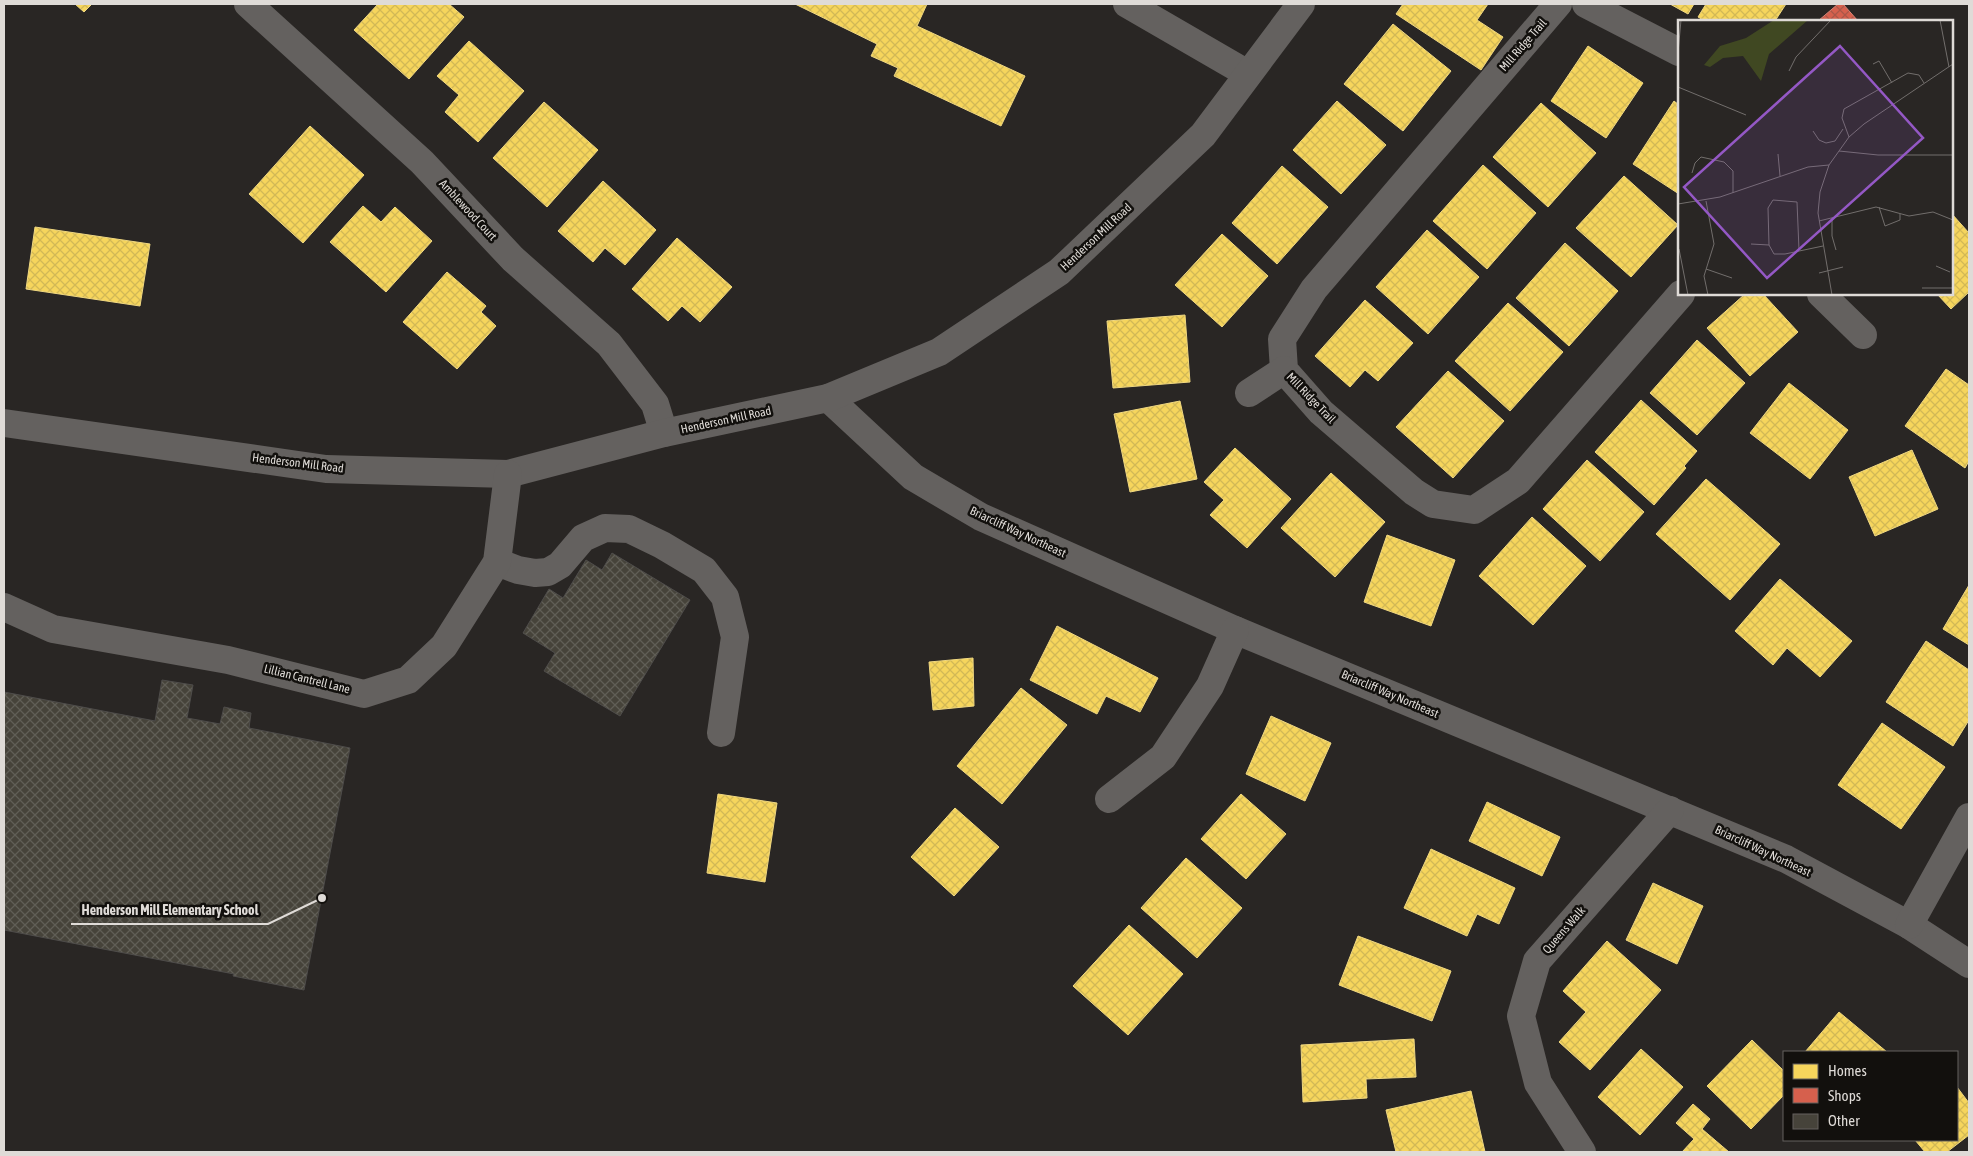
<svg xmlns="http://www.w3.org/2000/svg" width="1973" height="1156" font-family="'Asap Condensed',sans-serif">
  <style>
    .homes { fill: url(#homes-cross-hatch); stroke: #efd781 }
    .shops { fill: url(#shops-cross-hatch); stroke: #d98576 }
    .building { fill: url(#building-cross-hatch); stroke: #4e4c4a }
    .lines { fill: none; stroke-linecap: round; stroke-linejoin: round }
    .minor { stroke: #64615f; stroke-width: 28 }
    .labels { text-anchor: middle; stroke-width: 5; stroke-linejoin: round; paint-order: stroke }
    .street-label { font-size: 12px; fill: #dfdbd7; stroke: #12100d }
    .inset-road { fill: none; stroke: #726e6c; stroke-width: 1 }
    .view { fill: #9458c5; fill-opacity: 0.15; stroke: #9458c5; stroke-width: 2.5 }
    .inset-edge { fill: none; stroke: #dfdbd7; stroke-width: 2.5 }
    .leader { fill: none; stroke: #dfdbd7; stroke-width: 2 }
    .callout-dot { fill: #dfdbd7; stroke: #12100d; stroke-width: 2 }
    .callout-label { font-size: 14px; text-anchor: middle; font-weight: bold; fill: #dfdbd7; stroke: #12100d; stroke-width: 5; stroke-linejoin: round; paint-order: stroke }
  </style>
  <defs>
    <pattern id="homes-cross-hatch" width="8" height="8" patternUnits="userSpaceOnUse" patternTransform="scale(1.25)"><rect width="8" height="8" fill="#f6d55c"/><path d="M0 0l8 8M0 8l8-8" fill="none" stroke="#d2b856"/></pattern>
    <pattern id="shops-cross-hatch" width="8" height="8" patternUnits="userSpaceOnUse" patternTransform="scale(1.25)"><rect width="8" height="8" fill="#d6604d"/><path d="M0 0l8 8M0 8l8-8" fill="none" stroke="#aa5749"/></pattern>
    <pattern id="building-cross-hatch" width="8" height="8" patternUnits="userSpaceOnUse" patternTransform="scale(1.25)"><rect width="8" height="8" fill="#46433a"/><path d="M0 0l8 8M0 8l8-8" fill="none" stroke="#605e56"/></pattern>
  </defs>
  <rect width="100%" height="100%" fill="#292624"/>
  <!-- homes -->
  <g class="homes">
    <path d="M75,4H92L84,12Z"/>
    <path d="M378,4H449L464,17L409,79L354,30Z"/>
    <path d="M795,4H927L917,26L1025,76L1001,126L894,76L898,68L871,56L877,44Z"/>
    <path d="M1403,4H1488L1477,20L1503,37L1481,70L1396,14Z"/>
    <path d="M1670,4H1694L1688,14Z"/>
    <path d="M1706,4H1786L1775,21H1705L1698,17Z"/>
    <path d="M1393,24L1451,71L1403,131L1344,84Z"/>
    <path d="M469,41L524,91L478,142L445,112L459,95L437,76Z"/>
    <path d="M1588,46L1643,83L1606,138L1551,101Z"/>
    <path d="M1337,101L1386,145L1341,194L1293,150Z"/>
    <path d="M1674,101L1679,105V194L1633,164Z"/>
    <path d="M544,102L598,150L547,207L493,158Z"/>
    <path d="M1541,103L1596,153L1548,207L1493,157Z"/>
    <path d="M310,126L364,175L303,243L249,194Z"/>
    <path d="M1483,165L1536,213L1487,269L1433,221Z"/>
    <path d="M1282,166L1328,207L1277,264L1232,223Z"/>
    <path d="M1624,176L1678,225L1631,277L1576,228Z"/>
    <path d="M603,181L656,230L625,265L605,248L593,262L558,231Z"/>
    <path d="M363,206L381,222L395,207L432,241L386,292L330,242Z"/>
    <path d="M1952,214L1969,233V292L1951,309L1937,294H1952Z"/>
    <path d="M35,227L150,244L140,306L26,289Z"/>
    <path d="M1427,230L1479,277L1428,334L1376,287Z"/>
    <path d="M1222,234L1268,276L1222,327L1175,285Z"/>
    <path d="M677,238L732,287L700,322L682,306L668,321L632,289Z"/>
    <path d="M1565,243L1618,291L1569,346L1516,298Z"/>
    <path d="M447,272L486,306L481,312L496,326L457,369L403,322Z"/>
    <path d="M1745,294H1763L1798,332L1750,376L1707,328Z"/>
    <path d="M1365,300L1413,343L1378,381L1365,370L1350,387L1315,356Z"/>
    <path d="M1508,303L1563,352L1510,411L1455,361Z"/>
    <path d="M1185,315L1190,382L1113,388L1107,321Z"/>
    <path d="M1697,340L1745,383L1697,435L1650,393Z"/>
    <path d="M1946,369L1969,385V461L1965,468L1905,426Z"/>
    <path d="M1448,371L1504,421L1453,478L1396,427Z"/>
    <path d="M1789,383L1848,430L1810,479L1750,433Z"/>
    <path d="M1641,400L1697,451L1684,466L1686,468L1654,505L1595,452Z"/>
    <path d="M1180,401L1197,479L1130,492L1114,414Z"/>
    <path d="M1235,448L1291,499L1247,548L1210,515L1224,500L1204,482Z"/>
    <path d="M1912,450L1938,509L1875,536L1849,477Z"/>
    <path d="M1587,460L1644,512L1600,561L1543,509Z"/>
    <path d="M1331,473L1385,522L1335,577L1281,528Z"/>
    <path d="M1706,479L1780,544L1730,600L1656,534Z"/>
    <path d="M1532,517L1586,566L1533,625L1479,576Z"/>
    <path d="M1387,535L1455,560L1431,626L1364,602Z"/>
    <path d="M1780,579L1852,641L1820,677L1787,648L1773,665L1735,631Z"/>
    <path d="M1969,585V645L1943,629Z"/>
    <path d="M1057,626L1158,678L1140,712L1106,696L1097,714L1030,680Z"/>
    <path d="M1926,641L1969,670V720L1953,746L1886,702Z"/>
    <path d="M973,658L974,706L933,710L929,662Z"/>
    <path d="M1021,688L1067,725L1002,804L957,766Z"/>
    <path d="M1271,716L1331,743L1305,801L1246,774Z"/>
    <path d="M1882,723L1945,767L1901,829L1838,785Z"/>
    <path d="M718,794L777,803L765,882L707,873Z"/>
    <path d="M1241,794L1286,834L1246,879L1201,839Z"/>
    <path d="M1487,802L1560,837L1542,876L1469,841Z"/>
    <path d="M955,808L999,847L954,896L911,857Z"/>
    <path d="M1431,849L1515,888L1499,924L1477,914L1467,936L1404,908Z"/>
    <path d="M1186,858L1242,908L1197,958L1141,908Z"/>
    <path d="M1653,883L1703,906L1677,964L1626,940Z"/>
    <path d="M1129,925L1183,974L1128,1035L1073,986Z"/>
    <path d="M1358,936L1451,971L1432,1021L1339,985Z"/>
    <path d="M1607,941L1661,990L1590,1070L1559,1042L1586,1012L1563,991Z"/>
    <path d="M1839,1012L1887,1052H1805Z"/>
    <path d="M1414,1039L1416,1077L1366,1079L1367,1098L1303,1102L1301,1045Z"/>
    <path d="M1752,1040L1784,1071V1095L1751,1129L1707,1086Z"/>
    <path d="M1641,1049L1683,1087L1640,1135L1598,1097Z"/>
    <path d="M1957,1087L1969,1103V1135L1947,1152H1925L1915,1140H1957Z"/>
    <path d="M1471,1091L1485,1152H1396L1386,1110Z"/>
    <path d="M1693,1104L1710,1119L1702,1129L1729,1152H1682L1694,1139L1676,1123Z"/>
  </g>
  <!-- shops -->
  <path class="shops" d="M1838,4H1843L1858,21H1818Z"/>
  <!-- building -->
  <g class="building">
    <path d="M612,553L690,600L620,716L544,671L555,653L523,633L549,589L563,598L586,560L602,570Z"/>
    <path d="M162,680L193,685L187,718L220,724L224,707L251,713L249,728L350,748L304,990L233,976L234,974L4,930V692L155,721Z"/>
  </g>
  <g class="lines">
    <!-- minor -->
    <g class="minor">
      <path d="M248,4L422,162L513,259L609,344L655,404L664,433"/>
      <path d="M1127,4L1248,74"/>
      <path d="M1558,4L1314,289L1282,339L1284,370L1321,412L1414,492L1433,504L1474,510L1518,481L1681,294"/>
      <path d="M1586,4L1679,52"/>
      <path d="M1821,294L1863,335"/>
      <path d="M1249,393L1284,370"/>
      <path d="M828,398L913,477L981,517L1235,630L1786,859L1909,925L1969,964"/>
      <path d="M4,423L326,469L508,474L664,433L828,398L939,352L1059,272L1203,135L1301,4"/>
      <path d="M497,562L518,570L535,573L548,572L560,565L583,538L605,528L629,529L662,545L704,570L725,597L735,637L721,733"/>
      <path d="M4,607L53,629L228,660L364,694L408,680L444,646L497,562L508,474"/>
      <path d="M1109,799L1163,757L1210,686L1235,630"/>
      <path d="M1909,925L1969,817"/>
      <path d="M1582,1152L1538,1083L1521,1016L1537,961L1670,810"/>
    </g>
  </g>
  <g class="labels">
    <!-- street labels -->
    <g class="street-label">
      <text transform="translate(1523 45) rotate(-49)" y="4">Mill Ridge Trail</text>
      <text transform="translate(468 210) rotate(47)" y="4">Amblewood Court</text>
      <text transform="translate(1096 237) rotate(-43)" y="4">Henderson Mill Road</text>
      <text transform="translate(1311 398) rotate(46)" y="4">Mill Ridge Trail</text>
      <text transform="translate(726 420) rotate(-12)" y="4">Henderson Mill Road</text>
      <text transform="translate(298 463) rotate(7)" y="4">Henderson Mill Road</text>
      <text transform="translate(1018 532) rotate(25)" y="4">Briarcliff Way Northeast</text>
      <text transform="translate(307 679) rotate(14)" y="4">Lillian Cantrell Lane</text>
      <text transform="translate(1390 694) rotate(23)" y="4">Briarcliff Way Northeast</text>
      <text transform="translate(1763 851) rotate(25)" y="4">Briarcliff Way Northeast</text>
      <text transform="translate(1564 930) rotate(-49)" y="4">Queens Walk</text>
    </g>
  </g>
  <!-- overview -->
  <g transform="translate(1678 20)">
    <rect width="275" height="275" fill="#292624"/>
    <path d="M96,0H130L91,34L83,61L65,36L45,38L32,47L26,45L42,26L68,18Z" fill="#404822"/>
    <path class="inset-road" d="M262,0L271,47M0,33L3,0M195,44L201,41L214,63M111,51L118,37L153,0M0,67L68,95M135,111L141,120L148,123L157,121L165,109M171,117L164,98L166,89L230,53L241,55L246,63M161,131L200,135H275M100,134L102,156M14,153L17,143L23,137L46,142L55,151V173M28,181L36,224L26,256L30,275M0,184L42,177L130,147L151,145M201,187L207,206L222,200V194M154,198V216L158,230M141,201L198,187L231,196L255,192L275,200M73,224L91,225M1,229L10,275M121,230L119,182L95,180L90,188L91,225L96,234H107L145,226M258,246L272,252M28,249L54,258M141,253L165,247M244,268H275M154,275L140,193L142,172L151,145L171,117L186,104L275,44"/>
    <path class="view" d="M162,26L245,118L89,258L6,167Z"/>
    <rect width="275" height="275" class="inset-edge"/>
  </g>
  <!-- callouts -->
  <path class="leader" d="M322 898L268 924H71"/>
  <circle class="callout-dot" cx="322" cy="898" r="5"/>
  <g class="callout-label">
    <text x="170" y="915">Henderson Mill Elementary School</text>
  </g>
  <!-- border -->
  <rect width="1973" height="1156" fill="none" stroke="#dfdbd7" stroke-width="10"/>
  <!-- legend -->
  <rect x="1783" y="1051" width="175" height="90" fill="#12100d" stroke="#64615e"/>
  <rect x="1793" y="1064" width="25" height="15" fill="#f6d55c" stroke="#64615e"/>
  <text x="1828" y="1076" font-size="15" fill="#dfdbd7">Homes</text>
  <rect x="1793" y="1088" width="25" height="15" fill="#d6604d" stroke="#64615e"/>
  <text x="1828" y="1101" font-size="15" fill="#dfdbd7">Shops</text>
  <rect x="1793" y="1114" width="25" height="15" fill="#46433a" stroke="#64615e"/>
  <text x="1828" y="1126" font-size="15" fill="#dfdbd7">Other</text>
</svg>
